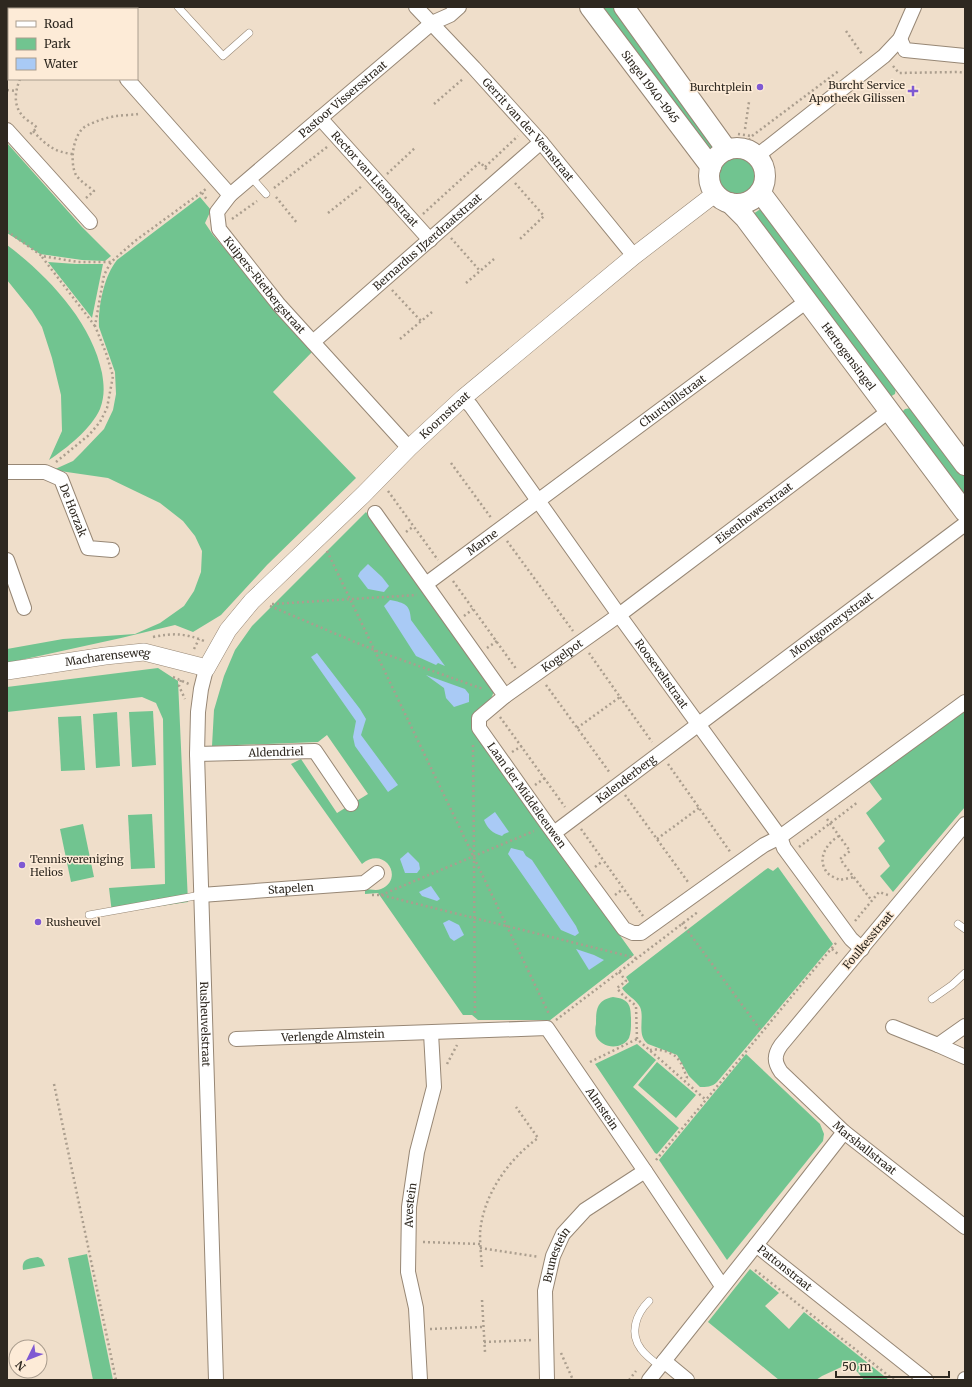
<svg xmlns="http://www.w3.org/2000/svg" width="972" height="1387" font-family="Merriweather,serif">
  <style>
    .green { fill: #71c490 }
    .water { fill: #a9caf5 }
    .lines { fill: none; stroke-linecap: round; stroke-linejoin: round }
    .service-casing { stroke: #978775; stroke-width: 8 }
    .minor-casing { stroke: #978775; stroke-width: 16 }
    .tertiary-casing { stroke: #978775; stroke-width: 18 }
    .secondary-casing { stroke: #978775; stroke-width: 22 }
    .path { stroke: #ab9e8e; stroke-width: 2.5; stroke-dasharray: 2 3; stroke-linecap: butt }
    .service { stroke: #fff; stroke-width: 7 }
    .minor { stroke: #fff; stroke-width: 14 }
    .tertiary { stroke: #fff; stroke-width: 17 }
    .secondary { stroke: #fff; stroke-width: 20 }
    .poi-dot { fill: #7f59d3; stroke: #fdebd7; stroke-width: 1.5 }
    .labels { text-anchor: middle; stroke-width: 3; stroke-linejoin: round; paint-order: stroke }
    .poi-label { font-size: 11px; fill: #2e2820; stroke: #fdebd7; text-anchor: end }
    .street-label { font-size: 11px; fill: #2e2820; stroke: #fdebd7 }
  </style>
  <rect width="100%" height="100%" fill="#efdeca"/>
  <!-- green -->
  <g class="green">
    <path d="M597,7H619L716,142L707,154Z"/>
    <path d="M7,143L82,227L111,256L105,261L82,260L40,254L7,233Z"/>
    <circle cx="737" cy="176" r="18"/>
    <path d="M200,197L211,210L205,223L213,235L313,351L273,392L356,478L267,565L221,615L193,632L175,625L121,638L7,663V649L63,639L135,634L160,623L184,606L194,591L201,572L202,551L195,536L183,521L160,503L108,478L53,470L73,461L82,452L104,429L113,410L116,394L115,372L99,327C98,307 104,276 117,260Z"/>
    <path d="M762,208L896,387L895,394L888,398L750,216Z"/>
    <path d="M7,245C47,275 92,322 102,373C104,385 105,396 100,409C91,429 67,448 49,460L62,431L61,395L52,358L42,327L32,311L7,280Z"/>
    <path d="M48,262L76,264H103L92,318Z"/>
    <path d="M911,408L965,477V501L900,414L905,409Z"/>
    <path d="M366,512L493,688C497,707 463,704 474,732L634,955L549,1021L548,1020H478L472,1015H463L378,893L365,894V889C370,889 376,891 381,889C405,879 385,845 362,864L291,764L301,759L337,813L368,794L327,735L318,742L212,746L214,710L224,676L235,650L252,626Z"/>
    <path d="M158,668L178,681L188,902L112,913L109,888L165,884L163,719L156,703L142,697L7,712V687Z"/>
    <path d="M965,704V807L893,892L880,876L890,866L878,848L885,841L866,813L882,799L866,777Z"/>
    <path d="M153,711L156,765L132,767L129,712Z"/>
    <path d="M117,712L120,766L96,768L93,714Z"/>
    <path d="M81,716L85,770L61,771L58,717Z"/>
    <path d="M152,814L155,868L131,869L128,815Z"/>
    <path d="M83,824L94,877L71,882L60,829Z"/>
    <path d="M778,867L833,944L717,1082C712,1087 706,1087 700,1087L689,1076L677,1055L648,1044C636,1035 645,1018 640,1007C636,999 626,995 622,988L629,982L626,977L765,870L768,868L773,871Z"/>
    <path d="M613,997C631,999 631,1007 631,1022C631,1027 631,1033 629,1038C622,1050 602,1049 596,1036C595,1032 595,1028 596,1024C596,1009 597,1000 613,997Z"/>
    <path d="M637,1044L656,1060L633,1087L679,1128L657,1154L655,1153L595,1064Z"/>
    <path d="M746,1054L820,1124L824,1134L823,1141L727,1260L659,1160Z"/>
    <path d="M657,1062L696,1095L676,1118L638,1085Z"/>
    <path d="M87,1254L113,1380H93L68,1258Z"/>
    <path d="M38,1257L42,1259L45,1266L23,1270C21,1259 29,1258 38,1257Z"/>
    <path d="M750,1269L779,1293L765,1306L789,1329L804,1312L889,1380H864L850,1363L822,1376L816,1380H779L708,1322Z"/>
  </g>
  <!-- water -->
  <g class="water">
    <path d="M368,564L382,577L389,586L384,592L368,589L358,576L360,572Z"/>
    <path d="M390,600C405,603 410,604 411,620L445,666L438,663L436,665L416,656L384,606Z"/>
    <path d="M317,653L360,709L366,719L361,735L398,785L388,792L355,746L353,737L356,721L311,657Z"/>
    <path d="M426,675L465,689L469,694V702L454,707L446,698L444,688Z"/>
    <path d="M495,812L509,832L504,834L502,836C492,833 488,829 484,820Z"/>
    <path d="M511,848L523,851L526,856L532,860L576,926L579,933L575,936L561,930L508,854Z"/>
    <path d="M408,852L419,863L420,869L417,873H405L400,859Z"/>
    <path d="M431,886L440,899L437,901L422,896L419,892Z"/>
    <path d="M449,920L459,925L464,935L454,941L450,938L443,923Z"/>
    <path d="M576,949L594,955L604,960L589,970Z"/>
  </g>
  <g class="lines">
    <defs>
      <g id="service">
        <path d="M178,7L223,56L249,33"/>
        <path d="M251,177L266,194"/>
        <path d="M89,915L201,895"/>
        <path d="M958,924L965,929"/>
        <path d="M932,999L952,985L965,973"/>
        <path d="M649,1301C636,1314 629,1333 641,1349C646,1356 653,1361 660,1366"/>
      </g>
      <g id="minor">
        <path d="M63,7L65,9"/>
        <path id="s1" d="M416,7L474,68L541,142L634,256"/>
        <path d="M900,39L905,50L965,56"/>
        <path id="s2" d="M127,79L230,195L217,212L219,229L279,305L409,448"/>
        <path id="s3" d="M320,118L430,240"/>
        <path d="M7,130L90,222"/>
        <path d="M757,156L884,56L900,39L914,7"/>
        <path id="s4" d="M230,195L432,23L450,15L459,7"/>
        <path id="s5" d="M313,342L541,142"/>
        <path id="s6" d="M463,398L471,406L619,615L780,837L784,848L851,939L862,949"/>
        <path id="s7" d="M7,472H45L61,479L88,548L112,550"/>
        <path id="s8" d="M375,513L505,696L479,718V728L547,824L624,929L633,933H641L764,845L780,837L965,702"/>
        <path d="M7,560L24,608"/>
        <path id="s9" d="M426,584L807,301"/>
        <path id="s10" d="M206,669L201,689L198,712L197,754L216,1380"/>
        <path id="s11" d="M505,696L619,615L889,411"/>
        <path id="s12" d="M197,754L315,751L351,804"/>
        <path id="s13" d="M965,824L781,1045C774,1055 774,1062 781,1072L844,1132L965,1227"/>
        <path id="s14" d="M554,833L965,524"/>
        <path id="s15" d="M201,895L364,883L377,873"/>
        <path d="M965,1026L938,1045L965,1057"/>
        <path d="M893,1027L938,1045"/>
        <path id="s16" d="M236,1039L547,1028L645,1171L722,1286"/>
        <path id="s17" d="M844,1132L756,1245L926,1380"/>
        <path d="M664,1361L687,1380"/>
        <path id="s18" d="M420,1380L416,1308L408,1272L409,1207L417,1152L434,1087L431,1033"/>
        <path id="s19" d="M547,1380L545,1291L553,1256L563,1234L585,1210L645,1171"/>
        <path d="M649,1380L756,1245"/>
        <path d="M965,1380V1379"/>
      </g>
      <g id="tertiary">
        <path id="s20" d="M7,671L105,656L144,652L199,666L206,669L228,630L252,601L363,495L409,448L463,398L634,256L716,193"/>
      </g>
      <g id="secondary">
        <path id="s21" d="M590,7L711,167"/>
        <path d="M624,7L727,150"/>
        <circle cx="737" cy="176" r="28"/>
        <path d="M760,192L965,465"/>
        <path id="s22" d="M730,203L745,218L965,512"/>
      </g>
    </defs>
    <!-- service casing -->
    <use href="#service" class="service-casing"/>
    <!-- minor casing -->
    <use href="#minor" class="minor-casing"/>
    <!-- tertiary casing -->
    <use href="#tertiary" class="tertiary-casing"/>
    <!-- secondary casing -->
    <use href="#secondary" class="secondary-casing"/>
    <!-- path -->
    <g class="path">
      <path d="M846,31L862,54"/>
      <path d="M893,66L899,73L959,72L965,73"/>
      <path d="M20,79C14,94 13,109 27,120C31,123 34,124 37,128L29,135"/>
      <path d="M7,90L16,91"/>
      <path d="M434,104L464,78"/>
      <path d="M745,129L749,102"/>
      <path d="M33,131C46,145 54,152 73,154"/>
      <path d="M738,134L752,136"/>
      <path d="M743,148L752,136L840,70"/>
      <path d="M485,167L518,136"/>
      <path d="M387,174L416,147"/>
      <path d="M515,183L544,216L520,239"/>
      <path d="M274,188L327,147"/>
      <path d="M202,193L208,201"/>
      <path d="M276,197L297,223"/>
      <path d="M86,198L94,191C88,186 80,181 76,175C69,162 73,131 88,125C96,121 108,117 117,116C124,115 132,115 138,114"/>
      <path d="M328,213L362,186"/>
      <path d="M423,214L480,162L488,171"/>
      <path d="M232,219L257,201"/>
      <path d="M7,231L42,256L78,262H111"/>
      <path d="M451,238L480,271"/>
      <path d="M42,257L95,326"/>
      <path d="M466,283L494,259"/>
      <path d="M392,290L421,321"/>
      <path d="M400,339L432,312"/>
      <path d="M56,462L89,435L100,422L107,408L113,376L106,353L95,326L104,275L111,262L135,241L206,189"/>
      <path d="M451,463L492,519"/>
      <path d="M388,491L438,560"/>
      <path d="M406,532L414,526"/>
      <path d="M507,541L573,631"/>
      <path d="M327,551L549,1014"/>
      <path d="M453,581L517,670"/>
      <path d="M272,604L417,595"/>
      <path d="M270,606L374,650L483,689"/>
      <path d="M464,616L473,609"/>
      <path d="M153,637C173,633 185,633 204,641"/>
      <path d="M487,648L497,641"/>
      <path d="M194,649L199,639"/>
      <path d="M173,677L189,684"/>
      <path d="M181,680L179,686L185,699"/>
      <path d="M546,685L610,773"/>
      <path d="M620,697L652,742"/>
      <path d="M500,717L565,807"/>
      <path d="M577,728L620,697L589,653"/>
      <path d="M473,745L474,856"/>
      <path d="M512,752L522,746"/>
      <path d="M668,764L731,853"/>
      <path d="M535,785L545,778"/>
      <path d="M625,795L688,882"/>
      <path d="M827,819L850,851L840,859L872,901"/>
      <path d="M581,829L643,916"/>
      <path d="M839,836C827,843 817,858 826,871C829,876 836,878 840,880L854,877"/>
      <path d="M657,839L699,808"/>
      <path d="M799,847L858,802"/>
      <path d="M474,861L475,1016"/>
      <path d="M595,867L603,861"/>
      <path d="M372,895H381L636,958"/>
      <path d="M381,895L534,831"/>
      <path d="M615,895L623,889"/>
      <path d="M855,921L879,892L888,895"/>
      <path d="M682,923L762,1032"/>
      <path d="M832,949L839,955"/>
      <path d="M619,972L626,981L617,988C622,996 630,1000 636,1006L637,1039L706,1100"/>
      <path d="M556,1020L699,911"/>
      <path d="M650,1050C658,1048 673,1052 678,1059C682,1063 684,1071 687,1077L685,1081"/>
      <path d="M590,1062L637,1039"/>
      <path d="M447,1064L457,1045"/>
      <path d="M54,1084L116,1380"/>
      <path d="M656,1160L836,943"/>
      <path d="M423,1242L480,1244"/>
      <path d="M480,1248L539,1257"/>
      <path d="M482,1267C481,1256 480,1245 480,1233C483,1195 508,1160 538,1138L516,1107"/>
      <path d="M755,1270L894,1380"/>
      <path d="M482,1300L485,1352"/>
      <path d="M430,1329L483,1327"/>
      <path d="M484,1342L533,1340"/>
      <path d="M561,1353L573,1380"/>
      <path d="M629,1380L636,1371"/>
    </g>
    <!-- service -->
    <use href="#service" class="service"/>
    <!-- minor -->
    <use href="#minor" class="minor"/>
    <!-- tertiary -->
    <use href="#tertiary" class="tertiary"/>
    <!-- secondary -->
    <use href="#secondary" class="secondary"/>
  </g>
  <!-- markers -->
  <g class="poi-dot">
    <circle cx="760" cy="87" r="4"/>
    <path d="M911 85h4v4h4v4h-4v4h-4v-4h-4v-4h4z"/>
    <circle cx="22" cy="865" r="4"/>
    <circle cx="38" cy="922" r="4"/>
  </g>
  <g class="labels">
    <!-- poi labels -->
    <g class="poi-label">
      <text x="905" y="89">Burcht Service<tspan x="905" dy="13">Apotheek Gilissen</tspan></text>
      <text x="752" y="91">Burchtplein</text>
      <text x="30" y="863" text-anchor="start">Tennisvereniging<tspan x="30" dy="13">Helios</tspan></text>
      <text x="46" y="926" text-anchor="start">Rusheuvel</text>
    </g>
    <!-- street labels -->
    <g class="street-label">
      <text dy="4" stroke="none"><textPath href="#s21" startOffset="100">Singel 1940-1945</textPath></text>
      <text dy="4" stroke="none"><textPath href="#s4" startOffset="148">Pastoor Vissersstraat</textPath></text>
      <text dy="4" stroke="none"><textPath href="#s1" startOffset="166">Gerrit van der Veenstraat</textPath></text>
      <text dy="4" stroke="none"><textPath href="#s3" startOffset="82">Rector van Lieropstraat</textPath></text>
      <text dy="4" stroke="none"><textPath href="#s5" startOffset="152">Bernardus IJzerdraatstraat</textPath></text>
      <text dy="4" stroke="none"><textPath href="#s2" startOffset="266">Kuipers-Rietbergstraat</textPath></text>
      <text dy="4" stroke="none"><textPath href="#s22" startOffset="194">Hertogensingel</textPath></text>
      <text dy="4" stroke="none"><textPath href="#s9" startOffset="307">Churchillstraat</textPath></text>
      <text dy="4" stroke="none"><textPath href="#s20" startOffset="553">Koornstraat</textPath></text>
      <text dy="4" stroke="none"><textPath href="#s7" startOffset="89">De Horzak</textPath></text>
      <text dy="4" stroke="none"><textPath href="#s11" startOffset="309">Eisenhowerstraat</textPath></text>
      <text dy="4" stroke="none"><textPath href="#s9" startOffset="70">Marne</textPath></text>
      <text dy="4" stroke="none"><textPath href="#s14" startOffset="347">Montgomerystraat</textPath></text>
      <text dy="4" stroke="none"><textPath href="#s11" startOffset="70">Kogelpot</textPath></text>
      <text dy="4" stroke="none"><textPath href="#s20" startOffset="102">Macharenseweg</textPath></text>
      <text dy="4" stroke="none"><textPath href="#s6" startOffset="340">Rooseveltstraat</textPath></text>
      <text dy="4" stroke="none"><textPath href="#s12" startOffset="79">Aldendriel</textPath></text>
      <text dy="4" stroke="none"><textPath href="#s14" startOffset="90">Kalenderberg</textPath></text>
      <text dy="4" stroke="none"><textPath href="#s8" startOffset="351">Laan der Middeleeuwen</textPath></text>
      <text dy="4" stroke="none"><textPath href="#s15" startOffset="90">Stapelen</textPath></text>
      <text transform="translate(868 940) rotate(-50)" y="4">Foulkesstraat</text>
      <text dy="4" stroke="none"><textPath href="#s10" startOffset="356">Rusheuvelstraat</textPath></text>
      <text dy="4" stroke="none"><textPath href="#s16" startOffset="97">Verlengde Almstein</textPath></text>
      <text dy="4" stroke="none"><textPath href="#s16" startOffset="409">Almstein</textPath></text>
      <text dy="4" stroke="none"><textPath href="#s13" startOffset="430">Marshallstraat</textPath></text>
      <text dy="4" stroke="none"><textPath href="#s18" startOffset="176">Avestein</textPath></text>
      <text dy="4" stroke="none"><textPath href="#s19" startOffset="127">Brunestein</textPath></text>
      <text dy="4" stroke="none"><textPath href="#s17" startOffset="180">Pattonstraat</textPath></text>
    </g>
  </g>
  <!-- border -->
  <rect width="972" height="1387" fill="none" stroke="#2e2820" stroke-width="16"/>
  <!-- legend -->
  <rect x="8" y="8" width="130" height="72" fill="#fdebd7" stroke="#aa9d8e"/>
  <rect x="16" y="21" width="20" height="6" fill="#ffffff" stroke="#aa9d8e"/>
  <text x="44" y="28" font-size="12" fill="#2e2820">Road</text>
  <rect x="16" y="38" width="20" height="12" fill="#71c490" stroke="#aa9d8e"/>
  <text x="44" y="48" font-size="12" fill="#2e2820">Park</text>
  <rect x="16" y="58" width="20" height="12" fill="#a9caf5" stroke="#aa9d8e"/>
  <text x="44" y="68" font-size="12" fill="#2e2820">Water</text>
  <!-- north arrow -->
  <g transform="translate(28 1359) rotate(227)"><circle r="19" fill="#fdebd7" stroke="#aa9d8e"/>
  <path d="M0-3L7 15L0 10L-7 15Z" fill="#7f59d3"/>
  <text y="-6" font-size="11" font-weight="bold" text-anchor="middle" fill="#2e2820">N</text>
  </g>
  <!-- scale -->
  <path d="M836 1371v6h113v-6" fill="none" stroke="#2e2820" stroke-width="2"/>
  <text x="842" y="1371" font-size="12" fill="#2e2820" stroke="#fdebd7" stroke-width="3" paint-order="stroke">50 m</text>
</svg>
